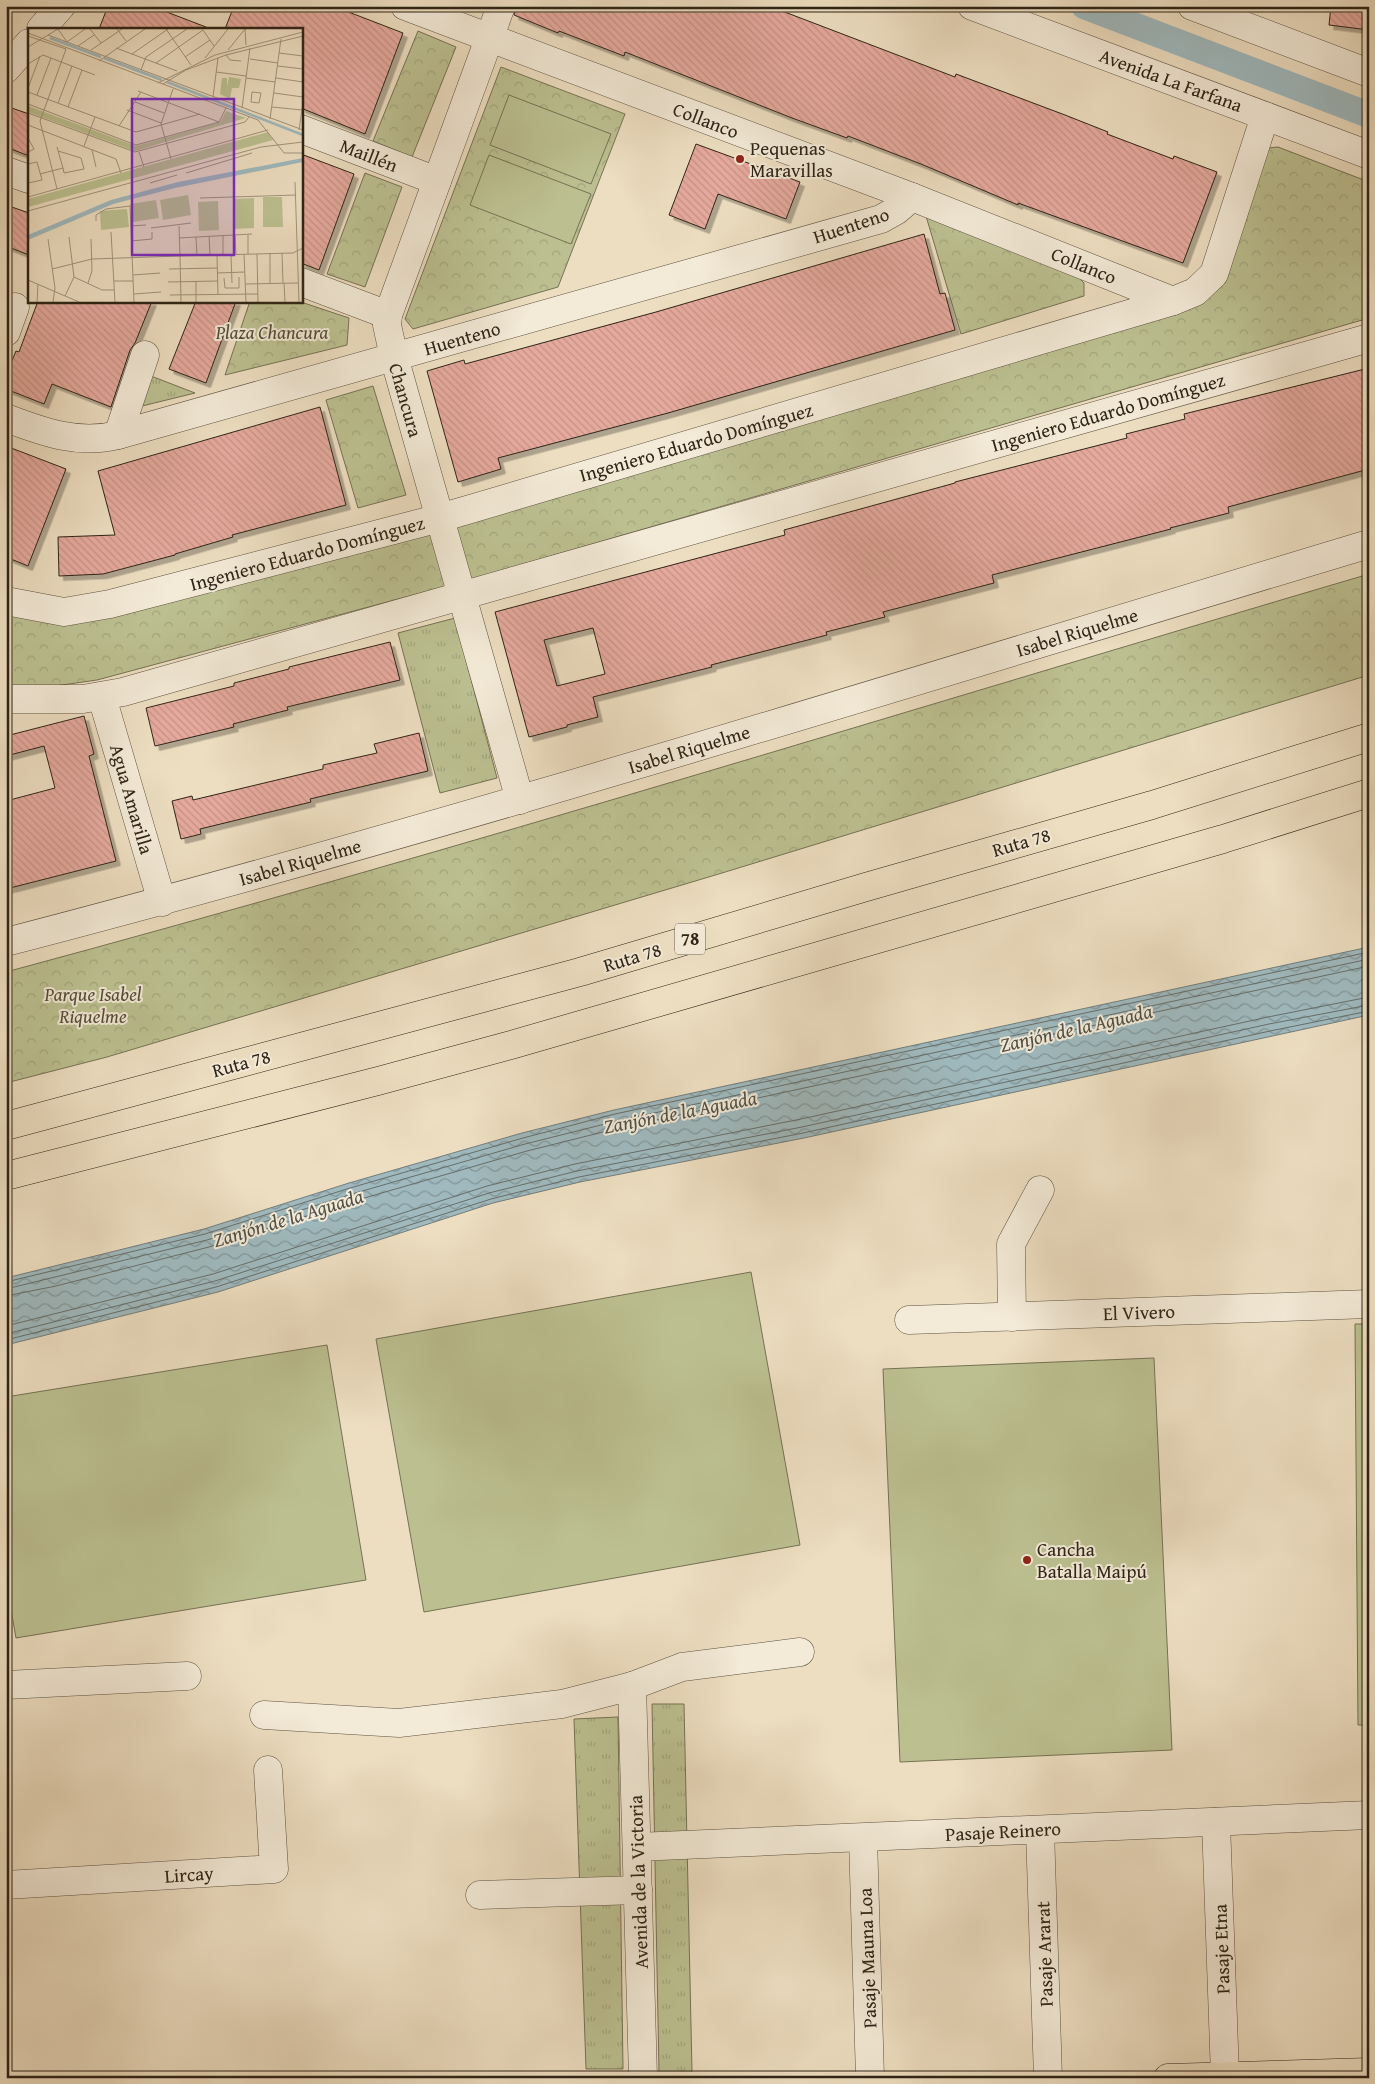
<svg xmlns="http://www.w3.org/2000/svg" width="1375" height="2084" font-family="'Gentium Book Plus',serif">
  <style>
    .grass { fill: url(#grass-tufts); stroke: #757254 }
    .forest { fill: url(#forest-crowns); stroke: #757254 }
    .garden { fill: #bcc091; stroke: #757254 }
    .water { fill: url(#water-waves); stroke: #727d7b }
    .lines { fill: none; stroke-linecap: round; stroke-linejoin: round }
    .shore { stroke: #666e6a; stroke-width: 1 }
    .canal { stroke: #9fb9be; stroke-width: 26 }
    .building { fill: url(#building-back-hatch); stroke: #2e2417; fill-rule: evenodd; filter: url(#shadow) }
    .minor-casing { stroke: #5e5242; stroke-width: 29 }
    .major-casing { stroke: #2e2417; stroke-width: 29 }
    .highway-casing { stroke: #2e2417; stroke-width: 29 }
    .minor { stroke: #f3ead7; stroke-width: 28 }
    .major { stroke: #eddec1; stroke-width: 28 }
    .highway { stroke: #eddec1; stroke-width: 28 }
    .poi-dot { fill: #8f2418; stroke: #f3ead7; stroke-width: 2 }
    .labels { text-anchor: middle; stroke-width: 4; stroke-linejoin: round; paint-order: stroke }
    .shield { fill: #f3ead7; stroke: #695f51; stroke-width: 1 }
    .shield-label { font-size: 18px; font-weight: bold; fill: #2e2417 }
    .street-label { font-size: 19px; fill: #2e2417; stroke: #f3ead7 }
    .poi-label { font-size: 19px; fill: #2e2417; stroke: #f3ead7; text-anchor: start }
    .park-label { font-size: 19px; font-style: italic; fill: #524b36; stroke: #f3ead7 }
    .water-label { font-size: 20px; font-style: italic; fill: #505149; stroke: #f3ead7 }
    .inset-river { fill: none; stroke: #9fb9be; stroke-width: 2.5 }
    .inset-road { fill: none; stroke: #a1947d; stroke-width: 1 }
    .view { fill: #7b2cbf; fill-opacity: 0.15; stroke: #7b2cbf; stroke-width: 2.5 }
    .inset-edge { fill: none; stroke: #2e2417; stroke-width: 2.5 }
  </style>
  <defs>
    <pattern id="grass-tufts" width="24" height="20" patternUnits="userSpaceOnUse" patternTransform="scale(1.25)"><rect width="24" height="20" fill="#bcc091"/><path d="M3 7l-1-3M5 7V3M7 7l1-3M15 17l-1-3M17 17v-4M19 17l1-3" fill="none" stroke="#a2a57c"/></pattern>
    <pattern id="forest-crowns" width="20" height="18" patternUnits="userSpaceOnUse" patternTransform="scale(1.25)"><rect width="20" height="18" fill="#bcc091"/><path d="M2 6a3 3 0 1 1 6 0M12 15a3 3 0 1 1 6 0" fill="none" stroke="#a2a57c"/></pattern>
    <pattern id="water-waves" width="16" height="10" patternUnits="userSpaceOnUse" patternTransform="scale(1.25)"><rect width="16" height="10" fill="#9fb9be"/><path d="M0 5q4-4 8 0t8 0" fill="none" stroke="#829699"/></pattern>
    <pattern id="building-back-hatch" width="6" height="6" patternUnits="userSpaceOnUse" patternTransform="scale(1.25)"><rect width="6" height="6" fill="#e5a99d"/><path d="M-1 5l2 2M0 0l6 6M5-1l2 2" fill="none" stroke="#c59186"/></pattern>
    <filter id="shadow"><feDropShadow dx="4.5" dy="4.5" stdDeviation="0" flood-color="#0004"/></filter>
  </defs>
  <rect width="100%" height="100%" fill="#eddec1"/>
  <filter id="stains"><feTurbulence type="fractalNoise" baseFrequency=".004" numOctaves="4"/><feColorMatrix values="0 0 0 0 .2 0 0 0 0 .09 0 0 0 0 .02 0 0 0 .5 -.17"/></filter>
  <radialGradient id="worn" r=".72"><stop offset=".6" stop-color="#630" stop-opacity="0"/><stop offset="1" stop-color="#630" stop-opacity=".3"/></radialGradient>
  <!-- grass -->
  <g class="grass">
    <path d="M151,376L195,393L138,407Z"/>
    <path d="M455,618L497,778L440,793L398,633Z"/>
    <path d="M652,1704H684L692,2072H659Z"/>
    <path d="M618,1717L623,2069H586L574,1719Z"/>
  </g>
  <!-- forest -->
  <g class="forest">
    <path d="M418,31L456,47L412,157L373,141Z"/>
    <path d="M501,67L625,114L558,287L413,329L405,319Z"/>
    <path d="M1278,147L1369,182V318L465,581L97,680L41,688L6,686V614L64,623L1188,306L1268,148Z"/>
    <path d="M365,173L402,187L365,287L327,274Z"/>
    <path d="M926,216L1077,276L1084,283V296L961,334Z"/>
    <path d="M250,301H298L349,318L347,345L225,375Z"/>
    <path d="M373,386L406,495L358,508L326,400Z"/>
    <path d="M1369,574V675L722,873L107,1057L6,1083V972C463,849 915,708 1369,574Z"/>
  </g>
  <!-- garden -->
  <g class="garden">
    <path d="M509,95L611,134L591,184L490,145Z"/>
    <path d="M489,155L591,194L571,244L470,205Z"/>
    <path d="M751,1272L800,1545L424,1612L376,1339Z"/>
    <path d="M1355,1324H1369V1725H1358Z"/>
    <path d="M327,1345L366,1580L16,1638L6,1581V1397Z"/>
    <path d="M1154,1358L1172,1750L900,1762L883,1369Z"/>
  </g>
  <!-- water -->
  <path class="water" d="M1369,947V1015L804,1138L580,1182L493,1203L218,1292L6,1345V1278L204,1229L349,1183L522,1133L614,1110Z"/>
  <g class="lines">
    <!-- shore -->
    <g class="shore">
      <path d="M6,1282L205,1234L350,1188L523,1138L615,1114L1369,952"/>
      <path d="M6,1289L207,1240L352,1194L525,1144L617,1121L1369,959"/>
      <path d="M6,1296L56,1286L209,1247L354,1201L527,1151L619,1128L1369,966"/>
      <path d="M6,1326L213,1274L487,1186L575,1164L801,1119L1268,1017L1369,997"/>
      <path d="M6,1334L215,1281L489,1193L577,1171L802,1127L1269,1024L1369,1005"/>
      <path d="M6,1340L216,1287L491,1199L579,1177L803,1133L1270,1031L1369,1011"/>
    </g>
    <!-- canal -->
    <path class="canal" d="M1084,6L1369,115"/>
  </g>
  <!-- building -->
  <g class="building">
    <path d="M108,6H151L206,27L205,29H99Z"/>
    <path d="M234,6H333L403,33L365,134L301,108V29H225Z"/>
    <path d="M516,6H769L955,77L956,74L1065,115L1108,132L1107,134L1173,159L1174,156L1217,172L1183,263L1018,203V205L921,164L848,136L847,138L792,118L625,52L624,56L559,31L558,33L514,15Z"/>
    <path d="M1331,6H1369V30L1329,25Z"/>
    <path d="M6,106L29,114V156L6,147Z"/>
    <path d="M696,144L800,182L786,219L718,194L705,229L669,215Z"/>
    <path d="M301,154L354,174L319,270L301,263Z"/>
    <path d="M6,205L29,213V255L6,246Z"/>
    <path d="M924,234L940,294L945,293L955,330L668,413L498,458L501,469L458,482L427,371L464,360L465,364L656,312Z"/>
    <path d="M38,301H152L135,343L130,350L111,407L52,384L44,404L6,389V375L16,351L19,352Z"/>
    <path d="M196,301H236L206,383L169,369Z"/>
    <path d="M1369,368V469L1228,507L1229,513L1170,528L1171,529L992,575L994,583L883,612L885,617L826,632L827,635L711,665L712,667L593,697L598,717L567,725V727L529,737L495,612L785,535L784,530L955,483V482L1127,438L1126,434L1185,419L1184,414ZM593,628L605,674L557,686L544,640Z"/>
    <path d="M320,407L346,505L232,535L233,537L175,554V555L103,574L59,576L58,537L115,535L98,471Z"/>
    <path d="M6,446L66,469L28,566L6,557Z"/>
    <path d="M390,642L400,680L287,707L288,710L233,724L234,727L155,746L146,708L234,686V683L289,669V667Z"/>
    <path d="M84,716L94,754L89,756L116,861L6,889V801L55,788L44,746L6,756V736Z"/>
    <path d="M419,733L428,771L310,799L311,802L200,829L201,834L181,839L172,801L192,796L193,800L323,769V765L377,753L374,744Z"/>
  </g>
  <g class="lines">
    <defs>
      <g id="minor">
        <path d="M405,6L912,197L1173,301"/>
        <path d="M501,6L388,315L387,325L394,357L520,800"/>
        <path d="M972,6L1369,155"/>
        <path d="M1192,6L1369,73"/>
        <path d="M41,29L61,6"/>
        <path d="M6,69L29,43"/>
        <path d="M301,129L437,181"/>
        <path d="M6,171L29,179"/>
        <path d="M301,282L388,315"/>
        <path d="M6,332L15,307"/>
        <path d="M6,418C43,432 78,445 118,435L881,219L897,210L912,197"/>
        <path d="M118,435L145,355"/>
        <path d="M6,601L64,612L110,604L440,518L1173,301L1195,292L1214,274L1265,116"/>
        <path d="M102,697L162,902"/>
        <path d="M6,699H83L123,692L1369,338"/>
        <path d="M6,942C464,823 916,680 1369,544"/>
        <path d="M1012,1317L1011,1244L1040,1190"/>
        <path d="M909,1320L1369,1304"/>
        <path d="M6,1685L187,1676"/>
        <path d="M632,1686L643,2078"/>
        <path d="M264,1715L399,1723L562,1704L632,1686L682,1667L800,1652"/>
        <path d="M1216,1822L1225,2076"/>
        <path d="M1040,1830L1048,2078"/>
        <path d="M863,1838L870,2078"/>
        <path d="M637,1847L1369,1815"/>
        <path d="M6,1885L274,1869L268,1770"/>
        <path d="M480,1895L638,1890"/>
      </g>
      <path id="major" d="M1168,2078L1369,2072"/>
      <g id="highway">
        <path d="M6,1126L580,972L866,887L1152,805L1369,737"/>
        <path d="M6,1176L378,1081L511,1045L1223,839L1369,793"/>
      </g>
    </defs>
    <!-- minor casing -->
    <use href="#minor" class="minor-casing"/>
    <!-- major casing -->
    <use href="#major" class="major-casing"/>
    <!-- highway casing -->
    <use href="#highway" class="highway-casing"/>
    <!-- minor -->
    <use href="#minor" class="minor"/>
    <!-- major -->
    <use href="#major" class="major"/>
    <!-- highway -->
    <use href="#highway" class="highway"/>
  </g>
  <!-- markers -->
  <g class="poi-dot">
    <circle cx="740" cy="159" r="5"/>
    <circle cx="1027" cy="1560" r="5"/>
  </g>
  <g class="labels">
    <!-- shield labels -->
    <rect class="shield" x="675" y="923.5" width="30" height="31" rx="4"/>
    <g class="shield-label">
      <text x="690" y="945">78</text>
    </g>
    <!-- street labels -->
    <g class="street-label">
      <text transform="translate(1171 80) rotate(20)" y="7">Avenida La Farfana</text>
      <text transform="translate(706 120) rotate(21)" y="7">Collanco</text>
      <text transform="translate(369 155) rotate(21)" y="7">Maillén</text>
      <text transform="translate(851 225) rotate(-18)" y="7">Huenteno</text>
      <text transform="translate(1084 265) rotate(22)" y="7">Collanco</text>
      <text transform="translate(462 338) rotate(-16)" y="7">Huenteno</text>
      <text transform="translate(406 400) rotate(74)" y="7">Chancura</text>
      <text transform="translate(1108 412) rotate(-16)" y="7">Ingeniero Eduardo Domínguez</text>
      <text transform="translate(696 442) rotate(-16)" y="7">Ingeniero Eduardo Domínguez</text>
      <text transform="translate(307 553) rotate(-15)" y="7">Ingeniero Eduardo Domínguez</text>
      <text transform="translate(1077 632) rotate(-17)" y="7">Isabel Riquelme</text>
      <text transform="translate(689 749) rotate(-17)" y="7">Isabel Riquelme</text>
      <text transform="translate(132 799) rotate(74)" y="7">Agua Amarilla</text>
      <text transform="translate(1021 842) rotate(-16)" y="7">Ruta 78</text>
      <text transform="translate(300 862) rotate(-16)" y="7">Isabel Riquelme</text>
      <text transform="translate(632 957) rotate(-17)" y="7">Ruta 78</text>
      <text transform="translate(241 1063) rotate(-15)" y="7">Ruta 78</text>
      <text transform="translate(1139 1312) rotate(-2)" y="7">El Vivero</text>
      <text transform="translate(1003 1831) rotate(-3)" y="7">Pasaje Reinero</text>
      <text transform="translate(189 1874) rotate(-4)" y="7">Lircay</text>
      <text transform="translate(638 1882) rotate(-92)" y="7">Avenida de la Victoria</text>
      <text transform="translate(1221 1949) rotate(-92)" y="7">Pasaje Etna</text>
      <text transform="translate(1044 1954) rotate(-92)" y="7">Pasaje Ararat</text>
      <text transform="translate(867 1958) rotate(-92)" y="7">Pasaje Mauna Loa</text>
    </g>
    <!-- poi labels -->
    <g class="poi-label">
      <text x="750" y="155">Pequenas<tspan x="750" dy="22">Maravillas</tspan></text>
      <text x="1037" y="1556">Cancha<tspan x="1037" dy="22">Batalla Maipú</tspan></text>
    </g>
    <!-- park labels -->
    <g class="park-label">
      <text x="272" y="339">Plaza Chancura</text>
      <text x="93" y="1001">Parque Isabel<tspan x="93" dy="22">Riquelme</tspan></text>
    </g>
    <!-- water labels -->
    <g class="water-label">
      <text transform="translate(1076 1028) rotate(-13)" y="7">Zanjón de la Aguada</text>
      <text transform="translate(680 1112) rotate(-11)" y="7">Zanjón de la Aguada</text>
      <text transform="translate(288 1218) rotate(-17)" y="7">Zanjón de la Aguada</text>
    </g>
  </g>
  <!-- overview -->
  <g transform="translate(28 28)">
    <rect width="275" height="275" fill="#eddec1"/>
    <path d="M0,78L108,118L192,94L198,83L218,90L107,123L0,84ZM240,104L245,112L0,179V171Z" fill="#bcc091"/>
    <path d="M194,50H199V59L201,49L213,51L211,60H204L202,71L192,66ZM160,167L163,187L135,192L132,172ZM235,169H254L255,199H235ZM226,170V200L205,201V171ZM128,172L131,190L105,194L102,176ZM190,173L191,202L171,203L170,174ZM99,181L101,199L73,202L72,183Z" fill="#bcc091"/>
    <path d="M275,130V134L270,135L147,160L85,176L0,212V207L83,172L150,154Z" fill="#9fb9be"/>
    <path class="inset-river" d="M22,10L73,29M76,30L134,52M139,54L275,107"/>
    <path class="inset-road" d="M30,1L39,14L57,1M62,1L73,15M89,1L98,13M138,1L163,37M217,1L218,17M0,5L230,92L256,125H275M20,7L275,102M0,8L38,21M50,18L66,7M0,19L30,1M88,20L149,43M63,22L94,1M200,22L217,1M251,25L275,28M104,26L140,1M198,27L202,32L213,33M157,29L182,12M177,30L200,1M222,31L250,35M71,33L117,1M128,35L175,2L186,18M0,36L15,27L67,47M250,38L275,41M113,42L118,29L159,1M188,44L218,48M218,50L247,54M248,50L275,54M130,55L187,27L275,4M135,56L158,42L198,27L275,8M0,60L12,28M110,63L191,94M0,64L108,104L172,86M224,64L233,65L231,75L223,74ZM246,65L275,69M9,67L23,30M185,69L190,30M107,74L136,85M30,75L44,38M0,76L108,117L191,94L198,80M40,79L54,42M244,79L274,82M214,80L222,20M99,82L133,95M0,85L107,124L217,94L221,89M242,91L253,11M0,97L88,131L93,145M91,98L113,64M271,102L275,74M0,110L6,121L0,124M56,118L67,89M29,119L35,140L36,145L56,141L53,130L30,123M64,122L68,139M111,124L116,139M143,131L133,96L145,61M0,136L9,134L14,152L0,155M158,145L224,125M12,146L35,140M267,154L271,274M122,155L149,147M29,161L12,93L38,21M0,169L240,102M172,170L268,167M0,183L233,119L275,114M68,193V187L78,181L102,178L106,274M102,198L118,197M123,200L163,195M83,204L87,274M207,207L208,226M220,207V226M181,208L182,227M195,208V227M168,209L169,228M151,210L224,206M20,211L27,260L25,274M103,213L124,211V204M242,225V256M254,225L255,255M216,226L218,274M229,226L230,274M189,227L190,267M203,227L204,255M24,241L64,231L152,228L151,198M141,241L189,240M189,245L217,244M105,247L132,245M46,249L74,262H86M196,250L197,260H211V249M0,252L51,274M86,253H105M168,253V274M140,254L190,253M60,255L64,243L63,211M256,255L257,274M217,256L270,255M106,266L133,264M142,267L230,266M37,268L46,249L41,209M9,274L10,256M153,274L152,228L265,225L275,220"/>
    <path class="view" d="M104,71H206V227H104Z"/>
    <rect width="275" height="275" class="inset-edge"/>
  </g>
  <!-- margin -->
  <rect width="1375" height="2084" fill="none" stroke="#eddec1" stroke-width="25"/>
  <rect x="8" y="8" width="1360" height="2069" fill="none" stroke="#2e2417" stroke-width="2.5"/>
  <rect x="12" y="12" width="1350" height="2059" fill="none" stroke="#2e2417"/>
  <rect width="100%" height="100%" filter="url(#stains)"/>
  <rect width="100%" height="100%" fill="url(#worn)"/>
</svg>
